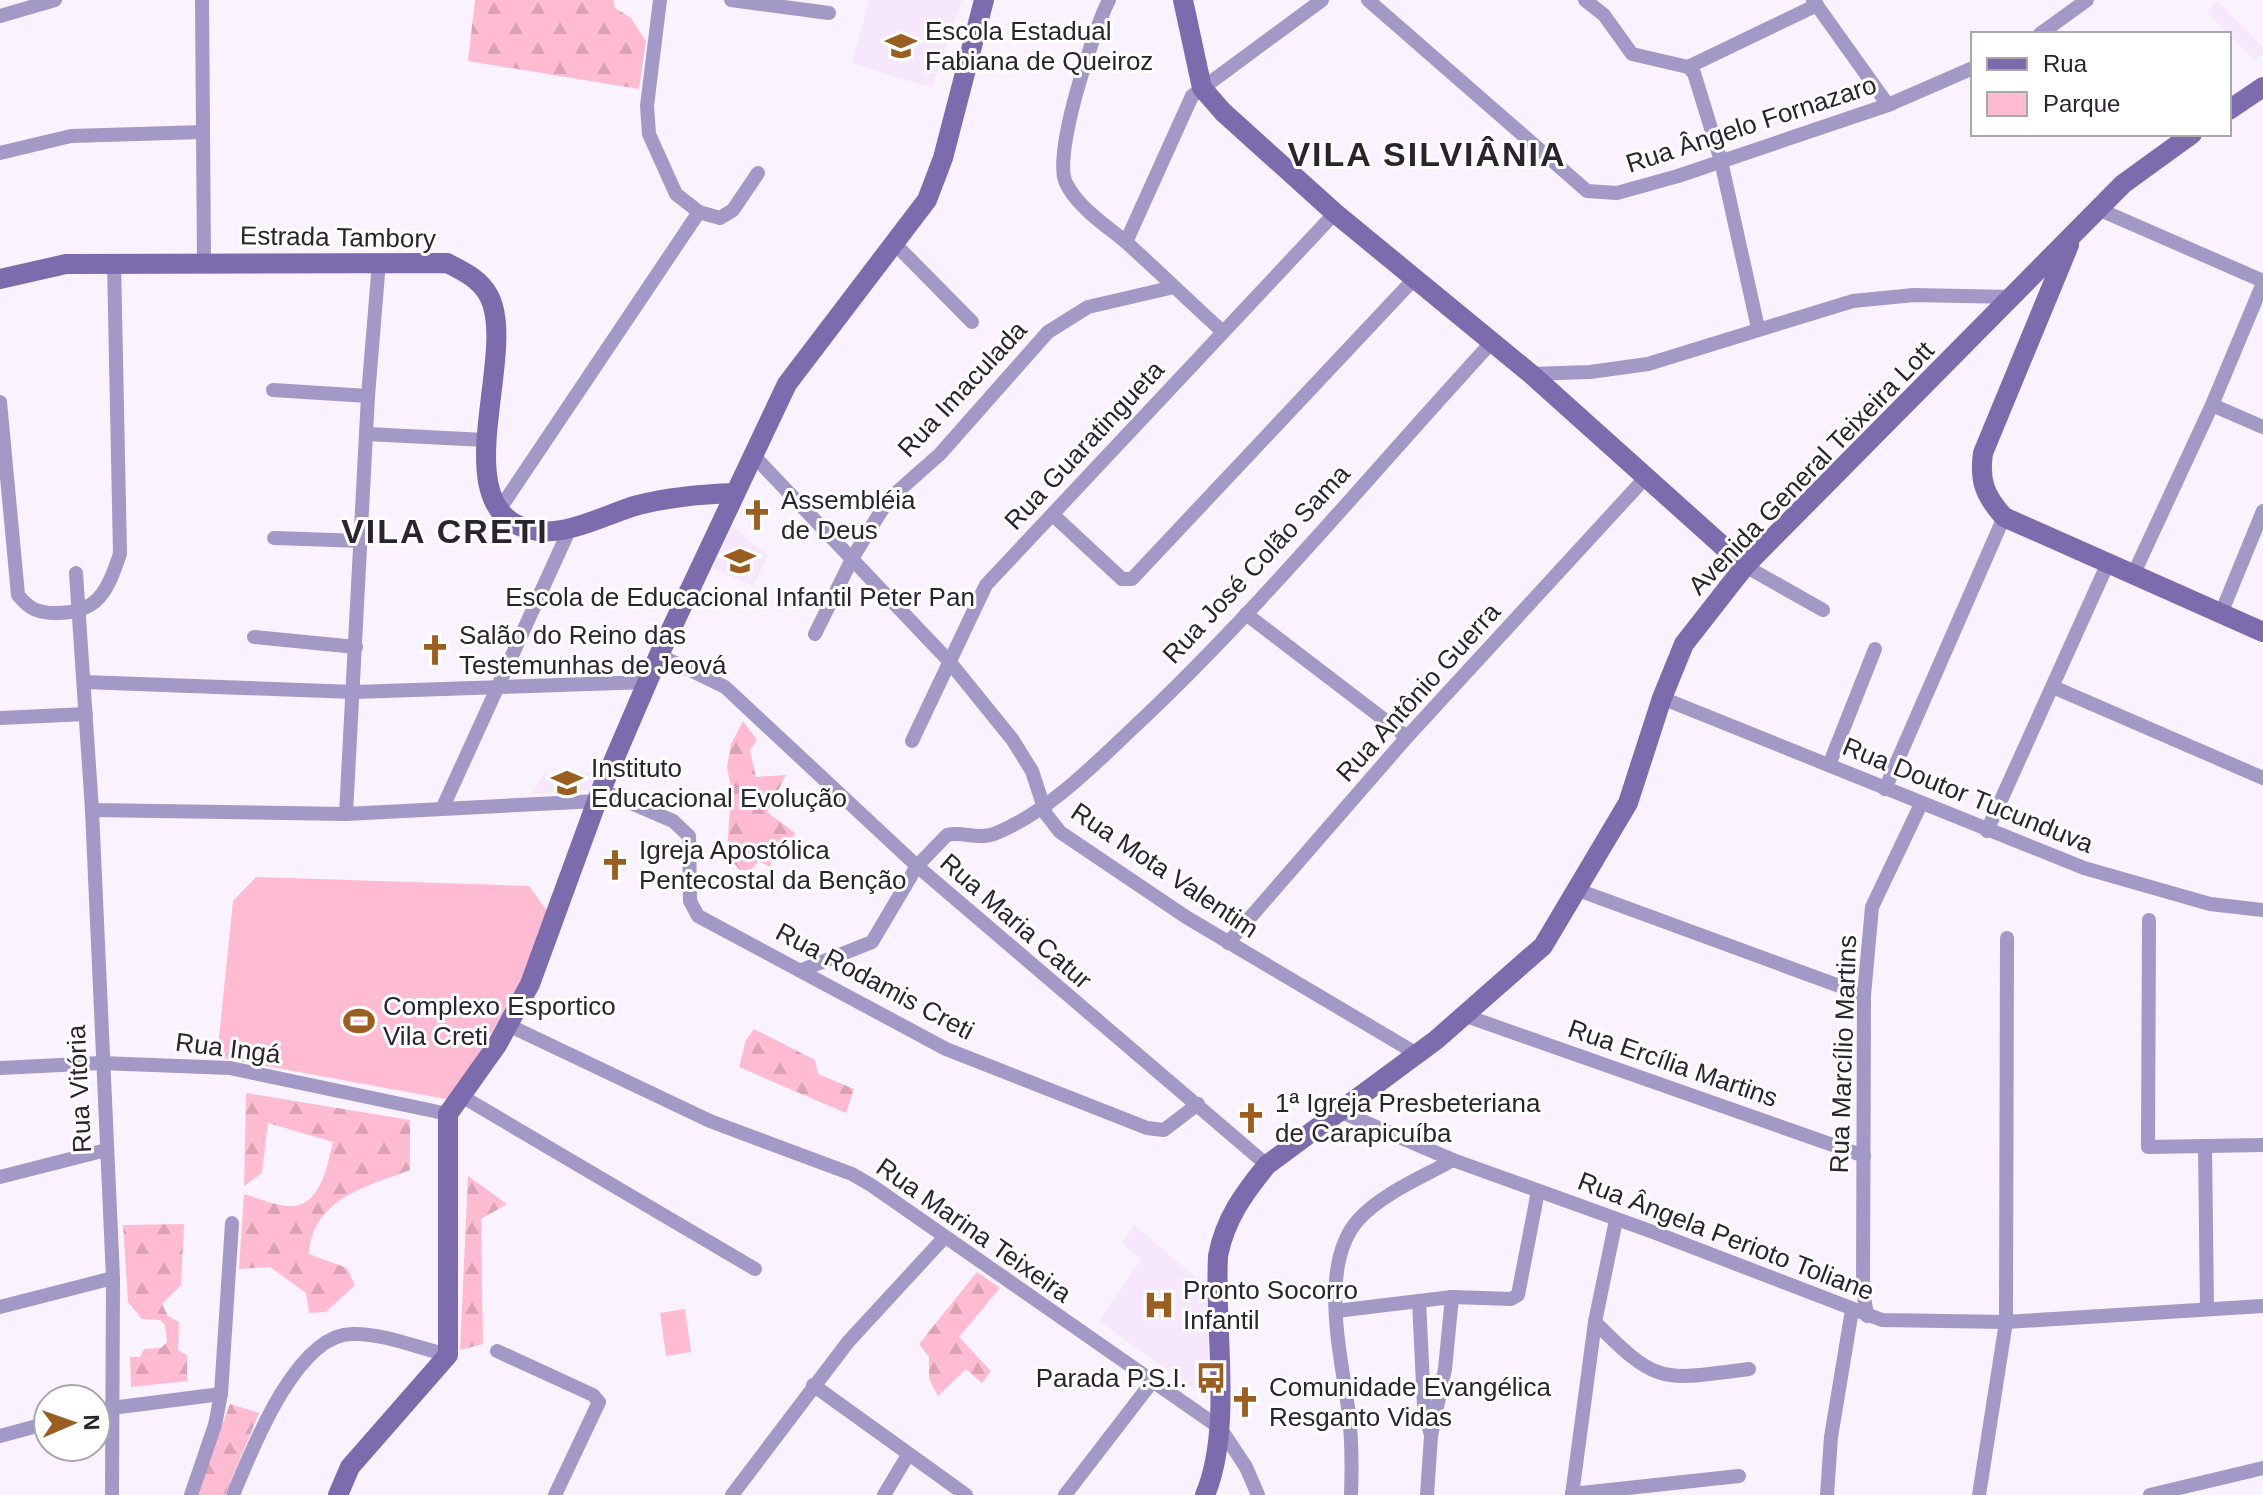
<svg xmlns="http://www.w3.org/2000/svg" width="2263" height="1495" font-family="Arial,sans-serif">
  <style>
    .built { fill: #f6e7fd }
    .forest { fill: url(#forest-firs) }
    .park { fill: #ffbbd1 }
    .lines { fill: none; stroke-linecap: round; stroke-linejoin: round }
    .street { stroke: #a299c7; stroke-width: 14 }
    .secondary { stroke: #7c6cae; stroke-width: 20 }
    .labels { text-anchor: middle; stroke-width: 6; stroke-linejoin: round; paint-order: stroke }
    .poi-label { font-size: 26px; fill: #2a242c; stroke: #fff; text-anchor: start }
    .street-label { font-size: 26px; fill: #2a242c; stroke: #fff }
    .district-label { font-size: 34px; font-weight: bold; letter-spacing: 2px; fill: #2a242c; stroke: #fff }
  </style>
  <defs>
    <pattern id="forest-firs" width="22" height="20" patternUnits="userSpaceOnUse" patternTransform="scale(2)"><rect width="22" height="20" fill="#ffbbd1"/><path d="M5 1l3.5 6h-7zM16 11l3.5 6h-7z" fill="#dba1b4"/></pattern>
  </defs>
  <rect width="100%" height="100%" fill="#faf2fe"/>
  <!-- built -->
  <g class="built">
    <path d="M869,0H962L932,88L852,63Z"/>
    <path d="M2217,0L2263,47V53L2255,61L2207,12Z"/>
    <path d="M732,526L767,555L754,586L712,568Z"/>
    <path d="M600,771L595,790L532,794L542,775Z"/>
    <path d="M1134,1225L1209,1289L1208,1399L1099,1321L1141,1259L1122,1243Z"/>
  </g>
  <!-- forest -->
  <g class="forest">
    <path d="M475,0H613L615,8L631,18L646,41L639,89L468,61Z"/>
    <path d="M743,721L757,740L750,750L756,777L786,775L767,812L795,833L791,845L780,839L770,867L759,861L751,870H740L727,856L731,788L727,767L731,744Z"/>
    <path d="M754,1029L815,1060L818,1074L854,1089L846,1113L739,1067L746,1040Z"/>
    <path d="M246,1093L410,1120V1170C365,1187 313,1199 309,1254L347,1268L355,1285L326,1312L309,1313L306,1293L270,1267L239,1269L244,1194C258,1198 282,1208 295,1206C322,1202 328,1162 333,1142L268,1123L262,1173L244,1186Z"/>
    <path d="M468,1176L507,1204L481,1219L483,1344L460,1350Z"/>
    <path d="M184,1224L181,1285L162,1304L168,1316L179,1322L178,1350L187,1355V1381L131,1387L130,1357H140L144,1349L161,1348L167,1342L165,1325L160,1320L142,1319L128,1302L123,1225Z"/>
    <path d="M977,1272L1000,1288L959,1337L991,1371L982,1383L966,1369L938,1396L929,1379V1357L919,1344Z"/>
    <path d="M230,1404L259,1413L225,1495H197Z"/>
  </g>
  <!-- park -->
  <g class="park">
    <path d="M256,877L529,886L549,913L519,986L451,1100L217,1057L233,901Z"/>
    <path d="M685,1309L691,1352L666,1356L660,1313Z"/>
  </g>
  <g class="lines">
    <!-- street -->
    <g class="street">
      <path d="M202,0L204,262"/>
      <path d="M660,0L647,106L649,134L676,194L699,212L720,218L733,210L758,173"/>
      <path d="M731,0L829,13"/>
      <path d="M1109,0C1094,29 1052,155 1066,183C1078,208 1107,226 1127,243C1159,272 1190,302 1222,331"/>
      <path d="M1368,0L1587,191L1617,193L1678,176L1888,105L1973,68"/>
      <path d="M1585,0L1604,15L1632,54L1688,67L1694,73L1721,161L1758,328"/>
      <path d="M1813,0L1888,105"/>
      <path d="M0,16L55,0"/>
      <path d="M2040,34L2087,0"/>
      <path d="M1688,67L1817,5"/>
      <path d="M0,153L71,136L203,132"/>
      <path d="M2098,209L2263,281"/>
      <path d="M1126,242L1192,96L1322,0"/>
      <path d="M896,245L972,322"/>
      <path d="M1531,374L1590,372L1648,364L1853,301L1914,295L2013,297"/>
      <path d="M273,390L368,396"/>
      <path d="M0,402L18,595C29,609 38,613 56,613C98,613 107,592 120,554L114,262"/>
      <path d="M2212,405L2263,427"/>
      <path d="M367,434L485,440"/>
      <path d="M752,454L948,660L1012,739L1032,771L1046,814L1060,832L1186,917L1417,1054"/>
      <path d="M499,510L699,212"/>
      <path d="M1053,515L1122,579H1132L1415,278"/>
      <path d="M274,538L363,541"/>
      <path d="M1745,566L1823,610"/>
      <path d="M76,573L92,810L113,1278L112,1495"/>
      <path d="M2134,573L2212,405L2263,283"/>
      <path d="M2222,611L2263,511"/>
      <path d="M1246,614L1407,737"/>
      <path d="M815,634L853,557L888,500L940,454L1048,332L1088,307L1174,287"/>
      <path d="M254,637L356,647"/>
      <path d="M659,655L725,687L917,866L1267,1165"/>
      <path d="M84,682L354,692L648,682"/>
      <path d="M2053,687L2263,778"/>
      <path d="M1662,698L2084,868L2210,904L2263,910"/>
      <path d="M0,718L86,714"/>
      <path d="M912,741L986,585L1335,213"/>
      <path d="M1829,765L1875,649"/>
      <path d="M1885,789L2004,517"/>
      <path d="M601,790L673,821L689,836L690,901L698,916L946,1049L1147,1128L1164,1130L1198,1104"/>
      <path d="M443,807L571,526"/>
      <path d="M92,810L346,814L597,801"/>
      <path d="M346,814L368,396L379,262"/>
      <path d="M1987,831L2108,563"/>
      <path d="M1578,890L1864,995"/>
      <path d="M2149,920L2148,1147L2263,1145"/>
      <path d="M1228,943L1407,737L1647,476"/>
      <path d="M802,970L872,942L917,866L947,835C962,831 978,840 994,834C1047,813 1093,766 1133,728C1261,608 1373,471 1492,342"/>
      <path d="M1466,1016L1864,1156"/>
      <path d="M508,1025L710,1121L852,1174L871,1185L1220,1428L1246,1467L1258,1495"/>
      <path d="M0,1068L101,1063L230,1068L448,1114"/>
      <path d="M463,1097L755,1269"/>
      <path d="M1339,1111L1453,1160L1653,1232L1882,1320L2006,1322L2263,1306"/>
      <path d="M2205,1147L2207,1308"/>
      <path d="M0,1177L106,1150"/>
      <path d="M1419,1301L1424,1405L1430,1432"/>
      <path d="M0,1307L113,1278"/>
      <path d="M1336,1311L1452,1297L1511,1299L1518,1295L1538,1191"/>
      <path d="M1867,1316L1863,1289L1864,995L1872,907L1921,804"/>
      <path d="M1595,1322C1658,1386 1662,1380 1749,1369"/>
      <path d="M497,1351L593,1395L599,1402L555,1495"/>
      <path d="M813,1385L966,1495"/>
      <path d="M96,1410L221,1394"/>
      <path d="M0,1436L48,1423"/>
      <path d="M1572,1494L1739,1476"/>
      <path d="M191,1495L215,1425L221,1394L232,1223"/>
      <path d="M233,1495C251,1452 296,1334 352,1334C383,1333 418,1348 448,1355"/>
      <path d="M732,1495L848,1342L943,1239"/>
      <path d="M884,1495L908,1455"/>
      <path d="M1065,1495L1152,1382"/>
      <path d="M1351,1495C1352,1468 1352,1442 1349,1415C1342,1358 1317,1265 1359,1219C1383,1193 1423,1177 1453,1160"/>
      <path d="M1427,1495L1431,1436L1445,1369L1452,1297"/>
      <path d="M1572,1495L1595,1322L1616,1220"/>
      <path d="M1827,1495L1831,1437L1852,1310"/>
      <path d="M1979,1495L2006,1322L2007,938"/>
      <path d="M2150,1495L2263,1468"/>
    </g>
    <!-- secondary -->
    <g class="secondary">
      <path d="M1183,0L1202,88L1223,112L1335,213L1531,374L1745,566"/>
      <path d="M2229,110L2263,87"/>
      <path d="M2069,245L1983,453C1979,481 1985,496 2004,517L2263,632"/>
      <path d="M0,279L66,264L447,263C463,271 480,279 489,296C520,355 437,517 538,531C570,535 609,513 638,505C670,497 702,494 735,493"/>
      <path d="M338,1495L350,1467L448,1355V1114L497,1045L530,984L601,790L659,655L787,384L927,200L943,158L984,0"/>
      <path d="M1205,1495C1233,1429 1214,1329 1218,1256C1225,1219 1244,1193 1267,1165L1436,1040L1543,946L1628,803L1662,698L1684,644L1745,566L2123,184L2192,134"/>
    </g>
  </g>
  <!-- icons -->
  <defs>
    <symbol id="school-bare" viewBox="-9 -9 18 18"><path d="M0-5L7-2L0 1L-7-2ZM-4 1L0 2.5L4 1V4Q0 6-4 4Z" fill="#9b5e21" stroke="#fff" stroke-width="2.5" paint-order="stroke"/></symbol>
    <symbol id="church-bare" viewBox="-9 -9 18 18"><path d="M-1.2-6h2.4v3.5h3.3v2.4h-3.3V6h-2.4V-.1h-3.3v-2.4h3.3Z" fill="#9b5e21" stroke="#fff" stroke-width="2.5" paint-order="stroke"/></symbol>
    <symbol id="stadium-bare" viewBox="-9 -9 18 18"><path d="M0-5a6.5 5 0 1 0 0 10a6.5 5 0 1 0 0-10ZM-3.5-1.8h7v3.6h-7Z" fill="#9b5e21" stroke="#fff" stroke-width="2.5" paint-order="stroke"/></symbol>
    <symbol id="hospital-bare" viewBox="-9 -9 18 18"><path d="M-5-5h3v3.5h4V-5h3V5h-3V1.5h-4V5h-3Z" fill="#9b5e21" stroke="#fff" stroke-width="2.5" paint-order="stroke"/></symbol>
    <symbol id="bus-bare" viewBox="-9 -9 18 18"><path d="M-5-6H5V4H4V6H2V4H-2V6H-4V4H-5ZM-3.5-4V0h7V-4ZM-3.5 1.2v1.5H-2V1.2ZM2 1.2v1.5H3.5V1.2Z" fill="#9b5e21" stroke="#fff" stroke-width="2.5" paint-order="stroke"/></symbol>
  </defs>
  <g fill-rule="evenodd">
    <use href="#school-bare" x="879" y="24" width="44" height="44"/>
    <use href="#church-bare" x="735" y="493" width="44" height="44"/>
    <use href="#school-bare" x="718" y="539" width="44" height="44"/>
    <use href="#church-bare" x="413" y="628" width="44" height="44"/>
    <use href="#school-bare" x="545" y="761" width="44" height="44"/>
    <use href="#church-bare" x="593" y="843" width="44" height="44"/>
    <use href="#stadium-bare" x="337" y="999" width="44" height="44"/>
    <use href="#church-bare" x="1229" y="1096" width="44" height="44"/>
    <use href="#hospital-bare" x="1137" y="1283" width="44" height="44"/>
    <use href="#bus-bare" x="1189" y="1356" width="44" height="44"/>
    <use href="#church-bare" x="1223" y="1380" width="44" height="44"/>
  </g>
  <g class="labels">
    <!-- poi labels -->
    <g class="poi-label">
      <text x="925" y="40">Escola Estadual<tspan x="925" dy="30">Fabiana de Queiroz</tspan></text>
      <text x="781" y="509">Assembléia<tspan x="781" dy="30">de Deus</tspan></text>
      <text x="740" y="606" text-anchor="middle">Escola de Educacional Infantil Peter Pan</text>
      <text x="459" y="644">Salão do Reino das<tspan x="459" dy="30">Testemunhas de Jeová</tspan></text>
      <text x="591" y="777">Instituto<tspan x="591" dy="30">Educacional Evolução</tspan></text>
      <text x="639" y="859">Igreja Apostólica<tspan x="639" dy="30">Pentecostal da Benção</tspan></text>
      <text x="383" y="1015">Complexo Esportico<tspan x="383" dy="30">Vila Creti</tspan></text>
      <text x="1275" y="1112">1ª Igreja Presbeteriana<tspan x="1275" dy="30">de Carapicuíba</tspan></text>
      <text x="1183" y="1299">Pronto Socorro<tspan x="1183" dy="30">Infantil</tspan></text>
      <text x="1187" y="1387" text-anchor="end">Parada P.S.I.</text>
      <text x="1269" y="1396">Comunidade Evangélica<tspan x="1269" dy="30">Resganto Vidas</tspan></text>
    </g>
    <!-- street labels -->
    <g class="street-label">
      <text transform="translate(1751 124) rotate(-18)" y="9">Rua Ângelo Fornazaro</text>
      <text transform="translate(338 237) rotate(1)" y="9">Estrada Tambory</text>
      <text transform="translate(962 389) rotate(-47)" y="9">Rua Imaculada</text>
      <text transform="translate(1084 445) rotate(-47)" y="9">Rua Guaratingueta</text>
      <text transform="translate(1811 468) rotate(-46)" y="9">Avenida General Teixeira Lott</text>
      <text transform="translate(1256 564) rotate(-47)" y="9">Rua José Colão Sama</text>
      <text transform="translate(1418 692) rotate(-48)" y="9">Rua Antônio Guerra</text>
      <text transform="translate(1968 795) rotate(22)" y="9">Rua Doutor Tucunduva</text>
      <text transform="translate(1165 870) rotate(34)" y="9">Rua Mota Valentim</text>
      <text transform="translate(1016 921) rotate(41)" y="9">Rua Maria Catur</text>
      <text transform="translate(875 981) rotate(28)" y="9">Rua Rodamis Creti</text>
      <text transform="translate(228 1048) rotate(7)" y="9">Rua Ingá</text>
      <text transform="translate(1843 1054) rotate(-88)" y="9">Rua Marcílio Martins</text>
      <text transform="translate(1673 1063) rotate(19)" y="9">Rua Ercília Martins</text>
      <text transform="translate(79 1089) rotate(-93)" y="9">Rua Vitória</text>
      <text transform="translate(974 1230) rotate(35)" y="9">Rua Marina Teixeira</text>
      <text transform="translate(1726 1236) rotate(21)" y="9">Rua Ângela Perioto Toliane</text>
    </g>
    <!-- district labels -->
    <g class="district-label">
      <text x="1427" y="166">VILA SILVIÂNIA</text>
      <text x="445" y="543">VILA CRETI</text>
    </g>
  </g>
  <!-- legend -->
  <rect x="1971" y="32" width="260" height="104" fill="#ffffff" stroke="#aaa7ab" stroke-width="2"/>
  <rect x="1987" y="58" width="40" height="12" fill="#7c6cae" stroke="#aaa7ab" stroke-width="2"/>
  <text x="2043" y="72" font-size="24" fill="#2a242c">Rua</text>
  <rect x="1987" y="92" width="40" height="24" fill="#ffbbd1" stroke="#aaa7ab" stroke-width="2"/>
  <text x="2043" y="112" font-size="24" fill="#2a242c">Parque</text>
  <!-- north arrow -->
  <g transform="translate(72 1423) rotate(88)"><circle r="38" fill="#ffffff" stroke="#aaa7ab" stroke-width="2"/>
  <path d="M0-6L14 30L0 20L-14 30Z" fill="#9b5e21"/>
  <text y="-12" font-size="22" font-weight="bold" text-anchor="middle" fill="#2a242c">N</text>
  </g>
</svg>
